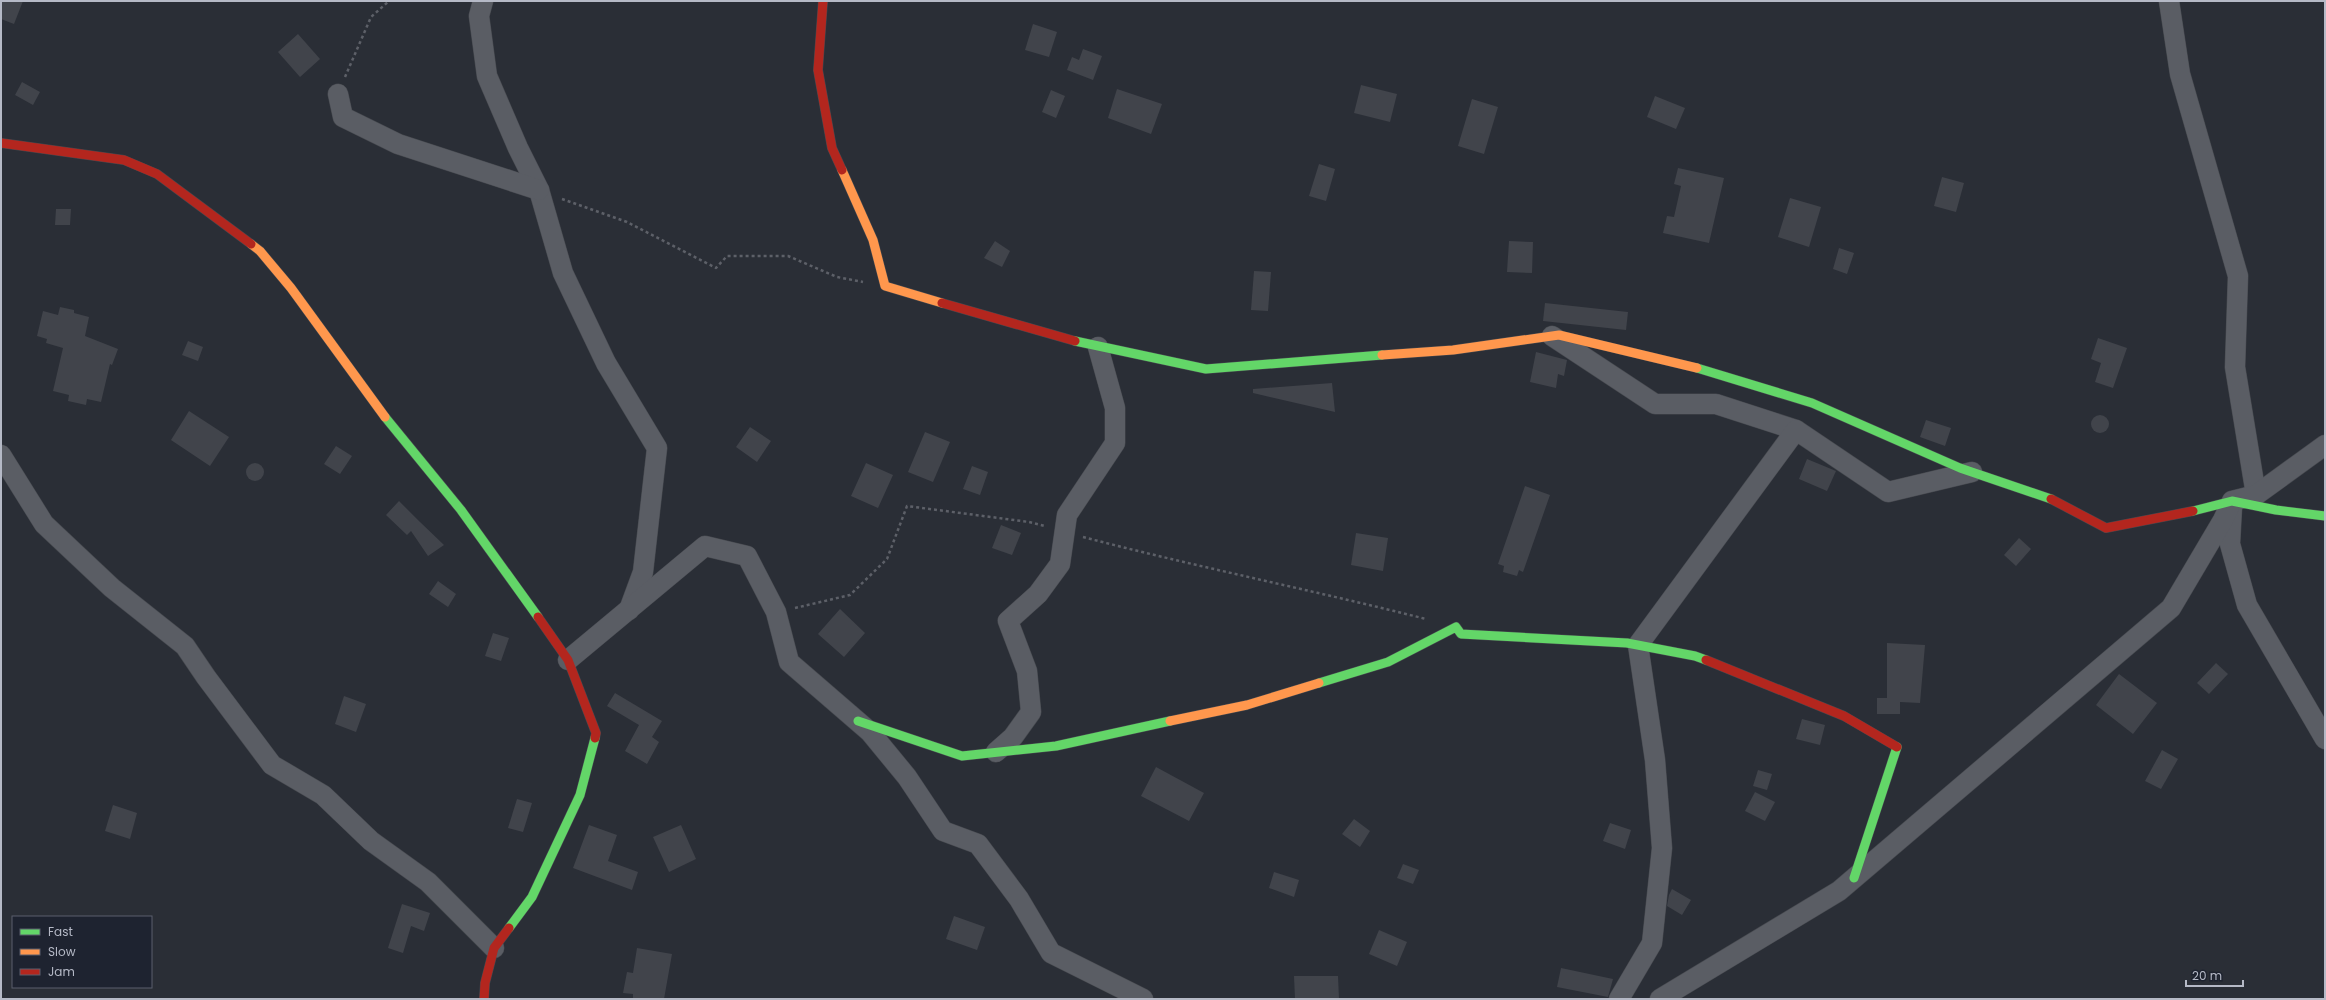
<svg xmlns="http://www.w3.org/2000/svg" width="2326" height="1000" font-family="Poppins,sans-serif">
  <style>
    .building { fill: #41444b }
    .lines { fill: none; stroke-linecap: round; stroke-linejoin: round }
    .street-casing { stroke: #46494f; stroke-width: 21 }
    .fast-casing { stroke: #46494f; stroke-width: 10 }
    .slow-casing { stroke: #46494f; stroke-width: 10 }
    .jam-casing { stroke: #46494f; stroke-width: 10 }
    .path { stroke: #5d6068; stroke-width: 2.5; stroke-dasharray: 3 3; stroke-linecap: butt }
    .street { stroke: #5a5d64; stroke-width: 20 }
    .fast { stroke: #63d668; stroke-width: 9 }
    .slow { stroke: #ff974d; stroke-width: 9 }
    .jam { stroke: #b3261e; stroke-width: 9 }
  </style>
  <rect width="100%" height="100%" fill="#2a2e36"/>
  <!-- building -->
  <g class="building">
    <path d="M1,1H23L14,24L1,19Z"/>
    <path d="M1033,24L1057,32L1049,57L1025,50Z"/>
    <path d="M298,34L320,59L300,77L278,52Z"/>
    <path d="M1083,49L1102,56L1093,80L1067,70L1072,57L1079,60Z"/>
    <path d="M22,82L40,92L33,105L15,95Z"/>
    <path d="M1361,85L1397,94L1390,122L1354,113Z"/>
    <path d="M1117,89L1162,104L1151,134L1108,118Z"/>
    <path d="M1051,90L1065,96L1056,118L1042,112Z"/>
    <path d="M1655,96L1685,108L1676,129L1647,117Z"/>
    <path d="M1472,99L1498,107L1484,154L1458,146Z"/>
    <path d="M1319,164L1335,169L1326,201L1309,196Z"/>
    <path d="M1678,168L1724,178L1709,243L1663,233L1667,216L1674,217L1681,186L1674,184Z"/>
    <path d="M1942,177L1964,183L1956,212L1934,206Z"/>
    <path d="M1790,198L1821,207L1809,247L1778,237Z"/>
    <path d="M56,209H71L70,225H55Z"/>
    <path d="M995,241L1010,251L1002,267L984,258Z"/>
    <path d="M1509,241L1533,242L1532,273L1507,272Z"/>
    <path d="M1839,248L1854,253L1847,274L1833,269Z"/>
    <path d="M1254,271L1271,272L1268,311L1251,310Z"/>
    <path d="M1545,303L1628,312L1626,330L1543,321Z"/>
    <path d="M60,307L74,310V313L89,317L85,336L118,349L112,365L110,364L101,402L87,399L86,405L68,401L69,395L53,391L63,348L46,343L47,339L37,336L43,311L58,315Z"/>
    <path d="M2098,338L2127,348L2113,388L2095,382L2101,363L2091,359Z"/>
    <path d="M188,341L203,347L198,361L182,355Z"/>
    <path d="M1536,352L1567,360L1564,376L1558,374L1556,388L1530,382Z"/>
    <path d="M1332,383L1335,412L1253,393V389Z"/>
    <path d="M189,411L229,437L210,466L171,440Z"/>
    <circle cx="2100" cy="424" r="9"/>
    <path d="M1926,420L1951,428L1945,446L1920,437Z"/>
    <path d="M750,427L771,441L757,462L736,447Z"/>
    <path d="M925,432L950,442L933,482L908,472Z"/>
    <path d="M336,446L352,456L340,474L324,464Z"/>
    <path d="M1807,459L1836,471L1827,491L1799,479Z"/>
    <circle cx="255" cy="472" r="9"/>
    <path d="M866,463L893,475L878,508L851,496Z"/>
    <path d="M972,466L988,472L980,495L963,489Z"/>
    <path d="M1525,486L1550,495L1523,572L1519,570L1517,576L1503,572L1504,566L1498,564Z"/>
    <path d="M399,501L420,522L444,545L428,556L411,531L407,535L386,515Z"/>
    <path d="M1001,525L1021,533L1012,555L992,548Z"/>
    <path d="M1356,533L1388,538L1383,571L1351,565Z"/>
    <path d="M2019,538L2031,549L2016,566L2004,555Z"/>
    <path d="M438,581L456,594L448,607L429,594Z"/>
    <path d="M840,609L865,633L844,657L818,634Z"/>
    <path d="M493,633L509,638L501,661L485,656Z"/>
    <path d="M1887,643L1925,645L1920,703L1900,702V714H1877V698H1887Z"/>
    <path d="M2216,663L2228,674L2209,694L2197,683Z"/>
    <path d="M2119,674L2157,703L2133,734L2096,705Z"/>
    <path d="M615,693L662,721L652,737L659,742L647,764L625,751L639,725L607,706Z"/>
    <path d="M344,696L366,704L356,732L335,724Z"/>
    <path d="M1802,719L1825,725L1820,745L1796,739Z"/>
    <path d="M2162,750L2178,759L2161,789L2145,781Z"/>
    <path d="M1156,767L1204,793L1189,821L1141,796Z"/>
    <path d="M1758,770L1772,774L1767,790L1753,786Z"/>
    <path d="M1755,792L1775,802L1765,821L1745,811Z"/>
    <path d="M517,799L532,803L523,832L508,828Z"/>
    <path d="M113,805L137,813L130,839L105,831Z"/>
    <path d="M1354,819L1370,831L1360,847L1342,834Z"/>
    <path d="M1610,823L1631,830L1625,849L1603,841Z"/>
    <path d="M589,825L617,835L608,861L638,872L632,890L573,868Z"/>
    <path d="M681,825L696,859L669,872L653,837Z"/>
    <path d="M1403,864L1419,870L1413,884L1397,878Z"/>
    <path d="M1274,872L1299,880L1294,897L1269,888Z"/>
    <path d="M1672,889L1691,900L1682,915L1667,906L1669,895Z"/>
    <path d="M402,904L430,913L424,931L411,926L403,953L388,948Z"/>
    <path d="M954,916L985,927L977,950L946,939Z"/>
    <path d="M1379,930L1407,942L1397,966L1369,954Z"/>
    <path d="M637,948L672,954L664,999H633V994L623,993L627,972L633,973Z"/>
    <path d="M1561,968L1613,979L1608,997L1557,987Z"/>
    <path d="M1294,976H1338L1339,999H1295Z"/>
  </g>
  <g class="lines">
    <defs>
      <g id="street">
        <path d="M483,1L479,16L487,76L518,148L539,190L563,273L606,363L657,448L643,572L629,610"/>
        <path d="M2169,1L2180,74L2238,276L2235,367L2256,495"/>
        <path d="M338,94L343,117L398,144L539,190"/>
        <path d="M1552,336L1655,404H1716L1796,430"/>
        <path d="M1,455L44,524L112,588L185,646L206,677L272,765L323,795L371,841L428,882L494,948"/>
        <path d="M2232,507L2230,544L2247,605L2325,739"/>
        <path d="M568,660L705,546L747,556L776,612L789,662L870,732L907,777L943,831L978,844L1019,899L1051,953L1143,999"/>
        <path d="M996,752L1013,737L1031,712L1027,671L1008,621L1038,594L1060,564L1067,515L1115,443V408L1098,347"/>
        <path d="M1619,999L1652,943L1662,848L1655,760L1638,645L1796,430L1888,492L1972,472"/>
        <path d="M1660,999L1839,891L2171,608L2223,520L2232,501L2256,495L2325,445"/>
      </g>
      <g id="fast">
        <path d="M1075,341L1206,369L1382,355"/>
        <path d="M1697,368L1812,403L1960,468L2051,499"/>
        <path d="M385,417L461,510L538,617"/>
        <path d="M2193,511L2232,501L2276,510L2325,516"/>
        <path d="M1319,683L1388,662L1456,627L1461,634L1627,643L1695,656L1706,660"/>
        <path d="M858,721L962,756L1056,746L1170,721"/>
        <path d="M1854,878L1897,747"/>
        <path d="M509,928L532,897L580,795L595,738"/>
      </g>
      <g id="slow">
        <path d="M842,170L873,240L885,286L942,303"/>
        <path d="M251,244L260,251L291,288L385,417"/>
        <path d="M1382,355L1453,350L1559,335L1697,368"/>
        <path d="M1170,721L1247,705L1319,683"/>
      </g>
      <g id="jam">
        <path d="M823,1L818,70L832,148L842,170"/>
        <path d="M1,143L124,160L157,174L251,244"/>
        <path d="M942,303L1075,341"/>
        <path d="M2051,499L2106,528L2193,511"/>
        <path d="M538,617L568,660L596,733L595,738"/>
        <path d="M1706,660L1844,716L1897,747"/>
        <path d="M484,999L485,983L494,948L509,928"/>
      </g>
    </defs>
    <!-- street casing -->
    <use href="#street" class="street-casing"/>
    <!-- fast casing -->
    <use href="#fast" class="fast-casing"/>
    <!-- slow casing -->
    <use href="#slow" class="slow-casing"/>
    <!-- jam casing -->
    <use href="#jam" class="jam-casing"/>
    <!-- path -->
    <g class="path">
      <path d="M345,77L371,17L389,1"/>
      <path d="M562,199L627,222L716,268L727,256H788L837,277L863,282"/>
      <path d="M1083,537C1197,567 1312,590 1426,619"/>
      <path d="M795,608L850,595L887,559L907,506L1029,522L1045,526"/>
    </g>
    <!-- street -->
    <use href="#street" class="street"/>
    <!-- fast -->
    <use href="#fast" class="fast"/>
    <!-- slow -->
    <use href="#slow" class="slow"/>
    <!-- jam -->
    <use href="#jam" class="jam"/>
  </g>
  <!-- border -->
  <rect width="2326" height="1000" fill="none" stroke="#b5b9c6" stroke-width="4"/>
  <!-- legend -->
  <rect x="12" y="916" width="140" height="72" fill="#1e2330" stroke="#5a5f6c"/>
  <rect x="20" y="929" width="20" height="6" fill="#63d668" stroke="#5a5f6c"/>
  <text x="48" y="936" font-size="12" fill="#b5b9c6">Fast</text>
  <rect x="20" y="949" width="20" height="6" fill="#ff974d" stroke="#5a5f6c"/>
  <text x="48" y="956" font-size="12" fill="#b5b9c6">Slow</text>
  <rect x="20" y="969" width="20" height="6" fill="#b3261e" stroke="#5a5f6c"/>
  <text x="48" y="976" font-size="12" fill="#b5b9c6">Jam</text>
  <!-- scale -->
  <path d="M2186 980v6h57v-6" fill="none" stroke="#b5b9c6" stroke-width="2"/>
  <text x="2192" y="980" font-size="12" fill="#b5b9c6" stroke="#1e2330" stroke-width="3" paint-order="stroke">20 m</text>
</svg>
